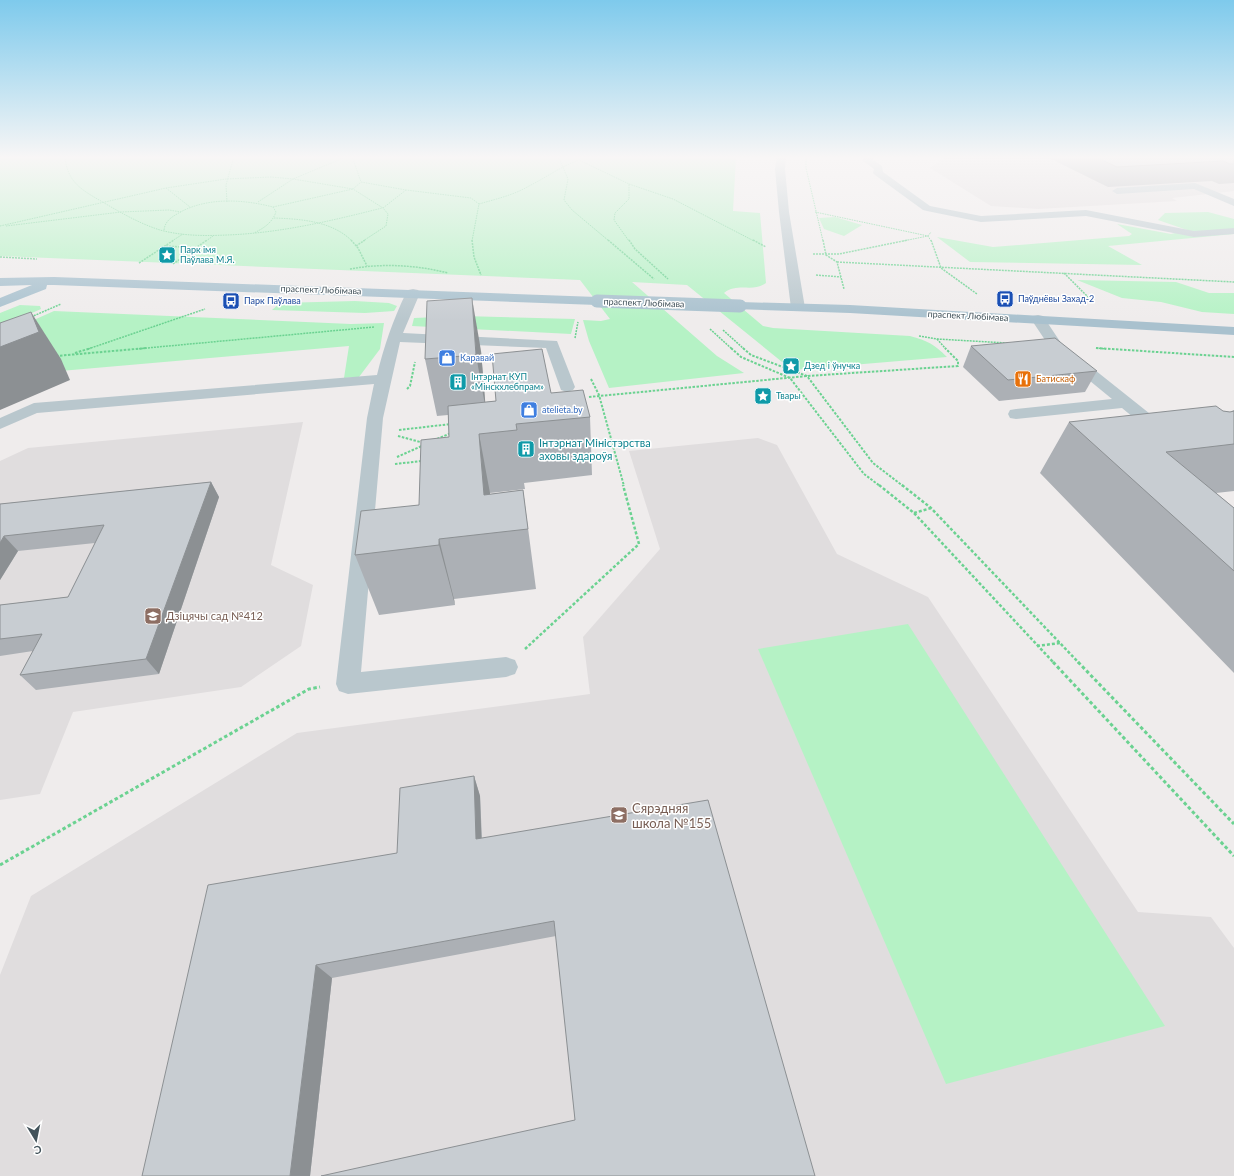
<svg xmlns="http://www.w3.org/2000/svg" width="1234" height="1176" font-family="Lato,sans-serif">
  <style>
    .education { fill: #e0ddde }
    .green { fill: #b5f2c5 }
    .lines { fill: none; stroke-linecap: round; stroke-linejoin: round }
    .path-far4 { stroke: #6bd291; stroke-width: 1; stroke-dasharray: 1.5 1; stroke-linecap: butt }
    .path-far3 { stroke: #6bd291; stroke-width: 1.5; stroke-dasharray: 2 1; stroke-linecap: butt }
    .path-far2 { stroke: #6bd291; stroke-width: 2; stroke-dasharray: 2.5 1.5; stroke-linecap: butt }
    .path-far1 { stroke: #6bd291; stroke-width: 2.5; stroke-dasharray: 3 2; stroke-linecap: butt }
    .path { stroke: #6bd291; stroke-width: 3; stroke-dasharray: 3.5 2.5; stroke-linecap: butt }
    .minor { fill: #b9c7cd; fill-rule: evenodd }
    .major { fill: #a9c1ce; fill-rule: evenodd }
    .major-bridge { stroke: #a9c1ce; stroke-width: 13 }
    .wall { fill: #acb0b5 }
    .shaded-wall { fill: #8c9093 }
    .building { fill: #c8cdd2; stroke: #8c9093 }
    .labels { text-anchor: middle; stroke-width: 3; stroke-linejoin: round; paint-order: stroke }
    .far-culture-label { font-size: 9px; fill: #0d838f; stroke: #fff; text-anchor: start }
    .far-street-label { font-size: 9px; fill: #43535b; stroke: #fff }
    .far-transit-label { font-size: 9px; fill: #164399; stroke: #fff; text-anchor: start }
    .far-shop-label { font-size: 9px; fill: #366cbe; stroke: #fff; text-anchor: start }
    .far-food-label { font-size: 9px; fill: #c56008; stroke: #fff; text-anchor: start }
    .culture-label { font-size: 11px; fill: #0d838f; stroke: #fff; text-anchor: start }
    .education-label { font-size: 11px; fill: #785e54; stroke: #fff; text-anchor: start }
    .near-education-label { font-size: 13px; fill: #785e54; stroke: #fff; text-anchor: start }
  </style>
  <rect width="100%" height="100%" fill="#efecec"/>
  <!-- education -->
  <g class="education">
    <path d="M947,156H1183L1234,177V191L1172,198L1177,201L1038,209L991,206L930,168Z"/>
    <path d="M303,422L271,565L313,585L301,646L241,687L73,712L40,794L0,800V461L28,448Z"/>
    <path d="M758,438L777,445L837,554L928,597L1138,912L1211,917L1234,948V1176H0V975L31,896L297,733L590,694L583,637L660,549L629,451Z"/>
  </g>
  <!-- green -->
  <g class="green">
    <path d="M0,156H758V158H736L733,211L760,213L766,283C753,293 738,282 724,293L763,326L773,328L910,336C928,341 934,344 947,357L792,370L687,285L632,282L717,356L744,373L609,388L589,341L583,320L601,321L610,319L580,280L0,256Z"/>
    <path d="M1208,212L1234,219V234L1108,246L1142,265L970,262L937,237L993,247L1129,236L1132,234L1117,224L1171,234L1187,230L1158,220L1165,213Z"/>
    <path d="M835,217L862,225L844,236L824,229L819,218Z"/>
    <path d="M1077,280L1176,282L1209,293H1234V314L1202,312L1161,302L1122,298Z"/>
    <path d="M355,301L389,303L397,306L394,311L365,313L272,310L280,303Z"/>
    <path d="M20,305L40,306L41,309L0,327V313Z"/>
    <path d="M54,311L351,324L384,323L380,349L359,377L344,378L349,346L26,374L0,335Z"/>
    <path d="M462,316L575,319L571,334L412,326L414,318Z"/>
    <path d="M908,624L1165,1026L946,1084L758,649Z"/>
  </g>
  <g class="lines">
    <!-- path-far4 -->
    <g class="path-far4">
      <path d="M65,156C67,184 84,191 106,204C123,214 141,224 160,230C182,236 205,236 227,235C280,233 331,221 382,208"/>
      <path d="M352,156L361,182L406,190L471,198L479,204L472,241"/>
      <path d="M558,156L568,179L564,200L572,210L609,241"/>
      <path d="M580,156L579,160L629,184V199L615,213L614,220L629,241"/>
      <path d="M806,156V168L823,241"/>
      <path d="M629,184L673,199L754,241"/>
      <path d="M166,188L190,207"/>
      <path d="M227,202L226,185L234,156"/>
      <path d="M258,202L293,179L348,156"/>
      <path d="M479,204C496,199 514,195 529,186C547,177 560,167 579,160"/>
      <path d="M273,207L353,189L361,182"/>
      <path d="M815,212L928,236L931,241"/>
      <path d="M274,218C301,219 332,221 352,241"/>
      <path d="M0,226L166,188L226,179L271,177L293,179L353,189L383,208"/>
      <path d="M6,226L121,212L169,210L181,212"/>
      <path d="M164,230C165,222 170,218 177,214C205,197 242,199 273,207L276,212C272,223 264,228 254,233"/>
      <path d="M172,241L183,234"/>
      <path d="M206,241L213,236"/>
      <path d="M363,241L386,226L388,214L383,208L406,190"/>
      <path d="M903,241L928,236L931,232"/>
    </g>
    <!-- path-far3 -->
    <g class="path-far3">
      <path d="M351,240L358,248L367,266"/>
      <path d="M472,240L474,257L481,275"/>
      <path d="M608,240L654,279"/>
      <path d="M629,240L635,249L668,279"/>
      <path d="M753,240L766,247"/>
      <path d="M823,240L826,255L837,262L844,289"/>
      <path d="M931,240L941,268L977,294"/>
      <path d="M166,246L195,248"/>
      <path d="M356,246L365,240"/>
      <path d="M813,254H839L908,240"/>
      <path d="M0,257L37,259"/>
      <path d="M837,262L1234,282"/>
      <path d="M139,263L174,240"/>
      <path d="M173,264L207,240"/>
      <path d="M350,269C383,263 416,265 448,273"/>
      <path d="M1064,273L1093,302"/>
      <path d="M816,275L841,277"/>
      <path d="M31,317L61,304"/>
      <path d="M710,329L732,349"/>
      <path d="M723,330L744,349"/>
      <path d="M919,336L937,339L1007,343"/>
      <path d="M575,338L578,322"/>
      <path d="M937,339L946,349"/>
      <path d="M1096,348L1106,349"/>
      <path d="M88,349L205,309"/>
      <path d="M136,349L374,327"/>
    </g>
    <!-- path-far2 -->
    <g class="path-far2">
      <path d="M731,348L741,357L790,378L864,474L880,486"/>
      <path d="M743,348L751,355L807,376L873,463L903,486"/>
      <path d="M1096,348L1234,357"/>
      <path d="M75,353L91,348"/>
      <path d="M56,356L147,348"/>
      <path d="M591,379L599,395L624,486"/>
      <path d="M407,389L410,386L415,362"/>
      <path d="M589,397L807,376L958,366V361L945,348"/>
      <path d="M399,430L451,424"/>
      <path d="M398,436L424,443"/>
      <path d="M437,439L451,433"/>
      <path d="M397,457L424,445"/>
      <path d="M395,464L422,461"/>
    </g>
    <!-- path-far1 -->
    <g class="path-far1">
      <path d="M879,485L914,513L1054,663"/>
      <path d="M902,485L931,508L1079,663"/>
      <path d="M914,513L931,508"/>
      <path d="M1037,646L1060,643"/>
      <path d="M525,649L639,544L623,485"/>
    </g>
    <!-- path -->
    <g class="path">
      <path d="M1053,662L1234,856"/>
      <path d="M1078,662L1234,824"/>
      <path d="M0,865L309,689L320,687"/>
    </g>
    <!-- minor -->
    <g class="minor">
      <path d="M777,156H786L785,169L789,212L805,308L803,311H793L791,308L779,212L775,169Z"/>
      <path d="M865,156H875L873,160L882,166L883,172L930,206L981,216L1086,210L1194,231L1234,228V234L1194,237L1086,216L981,222L927,211L923,210L875,175L873,173L874,169L862,160Z"/>
      <path d="M1195,183L1234,199V206L1194,189L1117,194L1112,191L1117,188Z"/>
      <path d="M413,289L418,290L420,293L403,333L557,341L575,387L573,390L567,392L561,390L546,348L400,342L383,418L361,672L506,657L515,660L518,667L515,674L506,677L348,694L339,691L336,684L367,418L374,384L37,413L0,429V418L34,403L377,375C384,346 393,320 406,293L408,290Z"/>
      <path d="M1038,315L1043,316L1061,343L1169,429L1172,433L1169,437L1163,438L1157,437L1122,408L1016,419L1010,418L1008,414L1010,410L1016,409L1112,399L1051,349L1031,319L1033,316Z"/>
    </g>
    <!-- major -->
    <g class="major">
      <path d="M54,277L597,297L602,298L604,301L602,304L597,305L54,285H47L46,289L0,307V298L32,285L0,286V278Z"/>
      <path d="M740,302L850,305L1234,327V335L850,313L735,309L733,306L735,303Z"/>
    </g>
    <!-- major-bridge -->
    <path class="major-bridge" d="M597,301L740,306"/>
  </g>
  <!-- wall -->
  <g class="wall">
    <path d="M1045,156H1234V183L1219,184L1212,181L1108,187Z"/>
    <path d="M971,346L1097,371L1085,392L999,401L963,367Z"/>
    <path d="M481,351L485,402L496,401L551,393L590,417L592,475L524,483L525,489L490,493V494L523,490L536,589L454,599L455,605L379,615L355,555L419,505L449,437L448,415L437,416L425,359Z"/>
    <path d="M1234,410V491L1216,493L1234,508V673L1040,473L1069,422L1223,411L1230,412Z"/>
    <path d="M211,482L219,497L159,674L36,690L20,675L33,651L0,656V605L68,597L95,543L18,551L0,580V504Z"/>
    <path d="M474,776L480,796L482,838L815,1176L575,1120L556,936L332,978L310,1176H142L397,853Z"/>
  </g>
  <!-- shaded-wall -->
  <g class="shaded-wall">
    <path d="M472,298L481,351L486,411L476,355Z"/>
    <path d="M31,312L61,359L70,380L0,410V347Z"/>
    <path d="M479,434L490,493L493,533L484,495Z"/>
    <path d="M211,482L219,497L159,674L146,659Z"/>
    <path d="M4,536L18,551L0,580V543Z"/>
    <path d="M439,539L454,599L455,605L439,545Z"/>
    <path d="M474,776L480,796L482,857L476,839Z"/>
    <path d="M316,965L332,978L310,1176H290Z"/>
  </g>
  <!-- building -->
  <g class="building">
    <path d="M1093,156H1234V164H1230L1223,161L1117,167Z"/>
    <path d="M472,298L476,355L425,359L427,301Z"/>
    <path d="M31,312L39,332L0,347V323Z"/>
    <path d="M1055,338L1097,371L1008,380L971,346Z"/>
    <path d="M542,349L551,393L583,390L590,417L516,424L517,430L479,434L484,495L523,490L528,529L439,539V545L355,555L361,511L419,505L421,440L449,437L448,406L496,401L492,354Z"/>
    <path d="M1216,406L1223,411L1230,412L1234,411V444L1166,452L1234,508V571L1069,422Z"/>
    <path d="M211,482L146,659L20,675L42,634L0,639V605L68,597L104,525L4,536L0,543V504Z"/>
    <path d="M474,776L476,839L708,800L815,1176H321L575,1120L554,921L316,965L290,1176H142L208,885L397,853L400,788Z"/>
  </g>
  <!-- sky -->
  <linearGradient id="sky" x2="0" y2="1"><stop stop-color="#7ecaec"/><stop offset="0.49" stop-color="#f8f6f6"/><stop offset="1" stop-color="#f8f6f6" stop-opacity="0"/></linearGradient>
  <rect width="1234" height="321" fill="url(#sky)"/>
  <!-- icons -->
  <defs>
    <symbol id="sight-square" viewBox="-11 -11 22 22"><rect x="-9" y="-9" width="18" height="18" rx="4" fill="#0f9aa8" stroke="#fff"/><path d="M0-6L1.8-2.2L6-1.7L2.9 1.2L3.7 5.4L0 3.3L-3.7 5.4L-2.9 1.2L-6-1.7L-1.8-2.2Z" fill="#fff"/></symbol>
    <symbol id="bus-square" viewBox="-11 -11 22 22"><rect x="-9" y="-9" width="18" height="18" rx="4" fill="#1a4fb4" stroke="#fff"/><path d="M-5-6H5V4H4V6H2V4H-2V6H-4V4H-5ZM-3.5-4V0h7V-4ZM-3.5 1.2v1.5H-2V1.2ZM2 1.2v1.5H3.5V1.2Z" fill="#fff"/></symbol>
    <symbol id="shop-square" viewBox="-11 -11 22 22"><rect x="-9" y="-9" width="18" height="18" rx="4" fill="#3f7fe0" stroke="#fff"/><path d="M-5-2.5h2.3a2.7 3.5 0 0 1 5.4 0H5L5.5 6h-11ZM-1.5-2.5h3a1.5 2.3 0 0 0-3 0Z" fill="#fff"/></symbol>
    <symbol id="restaurant-square" viewBox="-11 -11 22 22"><rect x="-9" y="-9" width="18" height="18" rx="4" fill="#e8710a" stroke="#fff"/><path d="M-5-6h1v4h1v-4h1v4h1v-4h1v5L-1.5 .5V6h-2V.5L-5-1ZM5-6V6H3V1.5H1.5Q1.5-4 5-6Z" fill="#fff"/></symbol>
    <symbol id="building-square" viewBox="-11 -11 22 22"><rect x="-9" y="-9" width="18" height="18" rx="4" fill="#0f9aa8" stroke="#fff"/><path d="M-4-6H4V6H1V3H-1V6H-4ZM-2.5-4.3h1.7v1.8h-1.7ZM.8-4.3h1.7v1.8H.8ZM-2.5-1h1.7V.8h-1.7ZM.8-1h1.7V.8H.8Z" fill="#fff"/></symbol>
    <symbol id="school-square" viewBox="-11 -11 22 22"><rect x="-9" y="-9" width="18" height="18" rx="4" fill="#8d6e63" stroke="#fff"/><path d="M0-5L7-2L0 1L-7-2ZM-4 1L0 2.5L4 1V4Q0 6-4 4Z" fill="#fff"/></symbol>
  </defs>
  <g fill-rule="evenodd">
    <use href="#sight-square" x="157" y="245" width="20" height="20"/>
    <use href="#bus-square" x="995" y="289" width="20" height="20"/>
    <use href="#bus-square" x="221" y="291" width="20" height="20"/>
    <use href="#shop-square" x="437" y="348" width="20" height="20"/>
    <use href="#sight-square" x="781" y="356" width="20" height="20"/>
    <use href="#restaurant-square" x="1013" y="369" width="20" height="20"/>
    <use href="#building-square" x="448" y="372" width="20" height="20"/>
    <use href="#sight-square" x="753" y="386" width="20" height="20"/>
    <use href="#shop-square" x="519" y="400" width="20" height="20"/>
    <use href="#building-square" x="516" y="439" width="20" height="20"/>
    <use href="#school-square" x="143" y="606" width="20" height="20"/>
    <use href="#school-square" x="609" y="805" width="20" height="20"/>
  </g>
  <g class="labels">
    <!-- far-culture labels -->
    <g class="far-culture-label">
      <text x="180" y="253">Парк імя<tspan x="180" dy="10">Паўлава М.Я.</tspan></text>
      <text x="804" y="369">Дзед і ўнучка</text>
      <text x="471" y="380">Інтэрнат КУП<tspan x="471" dy="10">«Мінскхлебпрам»</tspan></text>
      <text x="776" y="399">Твары</text>
    </g>
    <!-- far-street labels -->
    <g class="far-street-label">
      <text transform="translate(321 290) rotate(2)" y="3">праспект Любімава</text>
      <text transform="translate(644 303) rotate(2)" y="3">праспект Любімава</text>
      <text transform="translate(968 316) rotate(3)" y="3">праспект Любімава</text>
    </g>
    <!-- far-transit labels -->
    <g class="far-transit-label">
      <text x="1018" y="302">Паўднёвы Захад-2</text>
      <text x="244" y="304">Парк Паўлава</text>
    </g>
    <!-- far-shop labels -->
    <g class="far-shop-label">
      <text x="460" y="361">Каравай</text>
      <text x="542" y="413">atelieta.by</text>
    </g>
    <!-- far-food labels -->
    <g class="far-food-label">
      <text x="1036" y="382">Батискаф</text>
    </g>
    <!-- culture labels -->
    <g class="culture-label">
      <text x="539" y="447">Інтэрнат Міністэрства<tspan x="539" dy="13">аховы здароўя</tspan></text>
    </g>
    <!-- education labels -->
    <g class="education-label">
      <text x="166" y="620">Дзіцячы сад №412</text>
    </g>
    <!-- near-education labels -->
    <g class="near-education-label">
      <text x="632" y="813">Сярэдняя<tspan x="632" dy="15">школа №155</tspan></text>
    </g>
  </g>
  <!-- north arrow -->
  <g transform="translate(36 1140) rotate(170)" stroke="#ffffff" stroke-width="3" paint-order="stroke">
  <path d="M0-3L7 15L0 10L-7 15Z" fill="#43535b"/>
  <text y="-6" font-size="11" font-weight="bold" text-anchor="middle" fill="#43535b">С</text>
  </g>
</svg>
